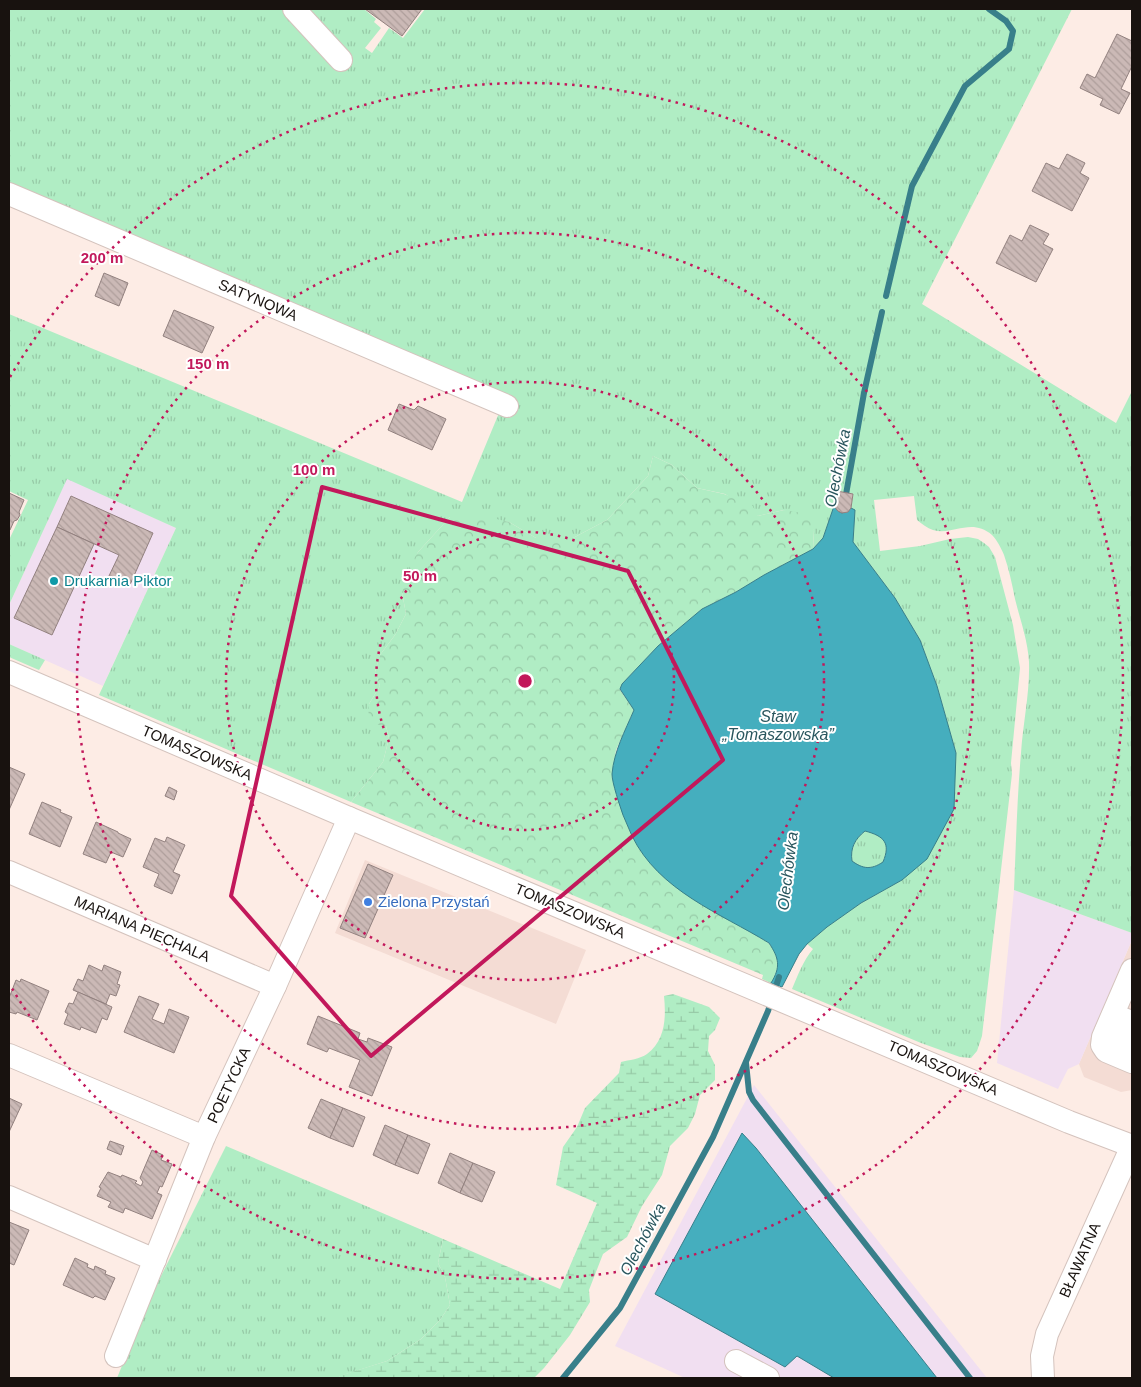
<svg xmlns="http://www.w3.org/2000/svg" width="1141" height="1387" font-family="Helvetica,sans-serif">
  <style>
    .commercial { fill: #f4dcd4 }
    .industrial { fill: #f1dff1 }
    .grass { fill: url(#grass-tufts) }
    .forest { fill: url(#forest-crowns) }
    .wetland { fill: url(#wetland-marsh) }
    .water { fill: #45aebe; stroke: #387f8a; fill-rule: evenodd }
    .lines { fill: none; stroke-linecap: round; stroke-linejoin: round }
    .stream { stroke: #387f8a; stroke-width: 6 }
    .building { fill: url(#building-back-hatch); stroke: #92817f }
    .minor-casing { stroke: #d4c3bd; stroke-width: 24 }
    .minor { stroke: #fff; stroke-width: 22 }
    .marked { fill: none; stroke: #c2185b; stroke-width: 4; stroke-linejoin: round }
    .ring { fill: none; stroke: #c2185b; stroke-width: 2.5; stroke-dasharray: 2.5 5 }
    .culture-dot { fill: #0f9aa8; stroke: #fff; stroke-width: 2 }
    .shop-dot { fill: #3f7fe0; stroke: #fff; stroke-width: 2 }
    .labels { text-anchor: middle; stroke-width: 4; stroke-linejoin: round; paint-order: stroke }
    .street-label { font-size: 15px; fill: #18120f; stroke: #fff }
    .culture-label { font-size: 15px; fill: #0d838f; stroke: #fff; text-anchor: start }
    .shop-label { font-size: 15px; fill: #366cbe; stroke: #fff; text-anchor: start }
    .water-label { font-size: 16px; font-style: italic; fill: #29565e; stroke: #fff }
    .centre { fill: #c2185b; stroke: #fff; stroke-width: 2.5 }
    .ring-label { font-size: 15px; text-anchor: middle; font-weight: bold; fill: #c2185b; stroke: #fff; stroke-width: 4; stroke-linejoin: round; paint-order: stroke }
  </style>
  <defs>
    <pattern id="grass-tufts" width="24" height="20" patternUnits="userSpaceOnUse" patternTransform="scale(1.25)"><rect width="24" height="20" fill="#b0edc4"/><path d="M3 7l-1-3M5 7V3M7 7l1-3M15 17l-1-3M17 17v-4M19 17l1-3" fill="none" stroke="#97caa7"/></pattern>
    <pattern id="forest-crowns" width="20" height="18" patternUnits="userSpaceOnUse" patternTransform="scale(1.25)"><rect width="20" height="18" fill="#b0edc4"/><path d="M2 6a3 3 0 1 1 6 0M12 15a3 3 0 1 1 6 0" fill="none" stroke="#97caa7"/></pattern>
    <pattern id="wetland-marsh" width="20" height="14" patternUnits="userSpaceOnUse" patternTransform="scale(1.25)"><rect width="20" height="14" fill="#b0edc4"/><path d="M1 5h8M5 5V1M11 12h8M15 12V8" fill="none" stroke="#97caa7"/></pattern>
    <pattern id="building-back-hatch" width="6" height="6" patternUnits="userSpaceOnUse" patternTransform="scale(1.25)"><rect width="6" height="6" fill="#cbb9b6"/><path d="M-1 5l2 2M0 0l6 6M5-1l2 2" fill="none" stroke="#ae9e9b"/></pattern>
  </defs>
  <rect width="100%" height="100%" fill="#fdece5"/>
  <!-- commercial -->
  <g class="commercial">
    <path d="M365,860L586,950L556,1024L335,933Z"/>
    <path d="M1132,940V1090L1121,1092L1084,1077L1079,1064Z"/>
  </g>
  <!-- industrial -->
  <g class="industrial">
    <path d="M67,478L176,528L103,686L9,644V605Z"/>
    <path d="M1014,890L1132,933V940L1079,1064L1068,1069L1058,1089L997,1063Z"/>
    <path d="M754,1085L987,1378H685L615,1346Z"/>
  </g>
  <!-- grass -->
  <g class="grass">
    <path d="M9,9H364L376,19L374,22L381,28L365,48L372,53L389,28L403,38L425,9H1072L922,304L1116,423L1132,391V933L1014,890C1016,844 1017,799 1021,753C1023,723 1030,692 1029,662C1028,641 1020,619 1015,599C1012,584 1009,569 1004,555C1001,548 997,540 992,535C971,517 953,536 933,530C927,528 922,524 917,520L914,496L874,500L880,551L920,546L950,539L968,537L978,539L984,543L989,547L995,557L1013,625L1020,668L1011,763L1012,774L982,1036L977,1051L971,1058L960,1057L921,1043L792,989C798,975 803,961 813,949L807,944L827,927L861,903L902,880L956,753L937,686L920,640L895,598L853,542L855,511L851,508L853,494L837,491L834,506L823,538L813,549L814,530L784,510L758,516L725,494L697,488L672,465L653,456L648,476L607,520L573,538H536L509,522L450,517L418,552L402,592L406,614L395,635L380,655L375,672L380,686L369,704L386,726L389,738L383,762L351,802L99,695L176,528L67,479L9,605V540L28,500L9,491V314L462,502L504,401L9,204Z"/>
    <path d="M9,644L45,660L39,670L9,657Z"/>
    <path d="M865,831C884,836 891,843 883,862C871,870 863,869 852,861C850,848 855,839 865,831Z"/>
    <path d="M226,1146L443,1239L438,1263L445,1277L450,1305L440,1320L421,1339L387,1361L343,1375L337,1378H117L148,1302Z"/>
  </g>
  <!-- forest -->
  <path class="forest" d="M653,456L672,465L697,488L724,494L752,505L758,516L784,510L808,514L814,530L813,549L764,575L736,592L702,609L658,646L622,684L620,690L634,710L616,750L612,777L621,809L632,837L642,851C676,877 710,902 744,927C754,935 768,939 774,950C781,963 778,971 771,983L762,979L763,975L351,802L383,762L389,738L386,726L368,723L369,704L380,686L375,672L380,655L395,635L406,614L402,592L408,569L418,552L450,517L480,515L509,522L536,538H573L607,520L648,476Z"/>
  <!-- wetland -->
  <path class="wetland" d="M673,994L709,1007L720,1018L715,1030L709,1036L708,1051L715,1065V1080L700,1095L695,1114L688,1128L670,1146L662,1175L642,1206L627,1237L603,1254L589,1290L590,1302L570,1335L544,1368L534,1378H337L342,1375L387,1361L421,1339L440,1320L450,1305L445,1277L438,1263L443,1239L560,1289L597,1203L556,1185L563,1147L577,1127L585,1108L619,1073L621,1062C629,1060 640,1059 647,1054C666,1040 666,1016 664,996Z"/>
  <!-- water -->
  <g class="water">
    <path d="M834,506L838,511L842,513L851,508L855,510L853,542L895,598L920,640L937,686L956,753L954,809L927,859L902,880L861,903L827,927L807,944L799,954L782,987L771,983C781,967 779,958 769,943C720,913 659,891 632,836C629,829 626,822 623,815C620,806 612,783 612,774C614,751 625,731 634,710L620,689L622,684L658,646L702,609L736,592L764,575L813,549L823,538ZM865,831C884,836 891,843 883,862C871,870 863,869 852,861C850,848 855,839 865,831Z"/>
    <path d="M742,1133L756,1148L937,1378H834L797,1356L785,1367L655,1294Z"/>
  </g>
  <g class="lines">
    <!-- stream -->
    <g class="stream">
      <path d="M886,296L912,186L965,86L1009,49L1013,31L1006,21L989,9"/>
      <path d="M845,500L864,393L882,312"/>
      <path d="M746,1063L749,1092L753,1100L970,1378"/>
      <path d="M563,1378L620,1308L713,1137L768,1011L779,977"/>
    </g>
  </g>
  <!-- building -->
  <g class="building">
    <path d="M365,9H422L402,36Z"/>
    <path d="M1117,34L1132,41V66L1121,89L1130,93L1119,114L1100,105L1103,99L1080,88L1087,74L1095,78Z"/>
    <path d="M1067,154L1085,163L1080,173L1089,178L1072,211L1032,191L1046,163L1059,169Z"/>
    <path d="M1030,225L1049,234L1043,244L1053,249L1036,282L996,263L1010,235L1022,241Z"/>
    <path d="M104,273L128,283L119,306L95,296Z"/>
    <path d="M174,310L214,327L202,353L163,336Z"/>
    <path d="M399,404L414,410L418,406L446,419L432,450L388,430Z"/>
    <path d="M837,491L853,494L851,508L848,512L842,513L838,511L834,506Z"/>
    <path d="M9,493L24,500L19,512L20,515L17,520L14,521L10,530L9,529Z"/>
    <path d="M71,496L153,533L129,587L108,578L119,555L57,527Z"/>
    <path d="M57,527L94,544L52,635L14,618Z"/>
    <path d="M9,767L25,774L9,810Z"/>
    <path d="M169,787L177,791L174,800L165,796Z"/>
    <path d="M42,802L61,810L60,812L72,817L60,847L29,834Z"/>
    <path d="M96,822L118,832V833L131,839L123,857L111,852L106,863L83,854Z"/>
    <path d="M167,837L185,845L173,872L180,875L172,894L154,886L159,874L143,867L155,838L165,842Z"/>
    <path d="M368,864L393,875L365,938L340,928Z"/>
    <path d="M89,965L102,971L104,965L121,972L117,984L120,985L116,996L110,994L106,1004L73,990L78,979L83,981Z"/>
    <path d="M21,979L49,991L37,1020L17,1012L16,1014L9,1012V998L16,980L20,982Z"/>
    <path d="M78,992L112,1007L107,1020L102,1018L96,1033L81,1027L80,1030L64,1024L68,1014L65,1012L69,1003L73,1004Z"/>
    <path d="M139,996L159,1004L152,1019L164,1024L169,1009L189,1017L174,1053L124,1032Z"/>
    <path d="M318,1016L360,1033L358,1039L367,1042L368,1038L392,1047L372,1096L349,1087L360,1060L329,1048L327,1052L307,1044Z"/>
    <path d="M9,1098L22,1104L9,1132Z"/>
    <path d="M321,1099L343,1108L330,1138L308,1128Z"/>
    <path d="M343,1108L365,1117L353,1147L330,1138Z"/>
    <path d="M385,1125L408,1135L395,1165L373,1155Z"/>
    <path d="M408,1135L430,1144L418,1174L395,1165Z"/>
    <path d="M110,1141L124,1146L121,1155L107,1149Z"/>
    <path d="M152,1150L163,1155L161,1160L172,1164L162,1187L160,1186L157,1193L162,1195L152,1219L125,1208L123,1213L108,1207L111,1202L97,1196L101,1188L99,1187L108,1172L121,1177L122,1175L137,1181L135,1183L141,1186L143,1182L140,1178Z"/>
    <path d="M450,1153L473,1163L460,1193L438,1183Z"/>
    <path d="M473,1163L495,1172L482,1202L460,1193Z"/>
    <path d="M9,1222L29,1230L14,1265L9,1263Z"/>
    <path d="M75,1258L88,1264L87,1267L94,1270L95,1266L106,1271L105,1274L115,1278L105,1300L95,1296L93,1298L63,1285Z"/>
  </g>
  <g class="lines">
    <defs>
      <g id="minor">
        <path d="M294,9L341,60"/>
        <path d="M9,194L507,406"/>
        <path d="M9,672L349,818L1069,1122L1132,1146"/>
        <path d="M9,872L275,986"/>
        <path d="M1132,970L1103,1037L1102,1045L1106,1051L1132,1062"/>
        <path d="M1113,1015L1132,1022"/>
        <path d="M1106,1031L1132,1040"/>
        <path d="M9,1055L204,1137"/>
        <path d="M9,1197L155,1260"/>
        <path d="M116,1356L204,1137L275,986L349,818"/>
        <path d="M736,1361L768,1378"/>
        <path d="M1043,1378L1042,1356L1047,1334L1132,1146"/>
      </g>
    </defs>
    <!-- minor casing -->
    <use href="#minor" class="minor-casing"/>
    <!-- minor -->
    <use href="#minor" class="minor"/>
  </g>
  <!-- marked area -->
  <path class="marked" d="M322,487L628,571L723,760L371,1056L231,896Z"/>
  <!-- distance rings -->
  <g class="ring">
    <circle cx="525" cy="681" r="149"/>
    <circle cx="525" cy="681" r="299"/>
    <circle cx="525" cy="681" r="448"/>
    <path d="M10 377A598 598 0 1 1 10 985"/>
  </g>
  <!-- markers -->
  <circle class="culture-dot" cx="54" cy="581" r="5"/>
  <circle class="shop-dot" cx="368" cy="902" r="5"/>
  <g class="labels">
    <!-- street labels -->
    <g class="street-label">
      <text transform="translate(258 300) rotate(23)" y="5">SATYNOWA</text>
      <text transform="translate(197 753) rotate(23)" y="5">TOMASZOWSKA</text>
      <text transform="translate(570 911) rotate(23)" y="5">TOMASZOWSKA</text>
      <text transform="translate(142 929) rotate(23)" y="5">MARIANA PIECHALA</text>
      <text transform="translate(943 1068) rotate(23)" y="5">TOMASZOWSKA</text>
      <text transform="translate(229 1085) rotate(-65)" y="5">POETYCKA</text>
      <text transform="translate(1080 1260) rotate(-66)" y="5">BŁAWATNA</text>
    </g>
    <!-- culture labels -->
    <g class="culture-label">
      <text x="64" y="586">Drukarnia Piktor</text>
    </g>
    <!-- shop labels -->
    <g class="shop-label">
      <text x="378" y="907">Zielona Przystań</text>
    </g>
    <!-- water labels -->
    <g class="water-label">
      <text transform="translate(837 468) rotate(-79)" y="6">Olechówka</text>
      <text x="778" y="722">Staw<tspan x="778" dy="18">„Tomaszowska”</tspan></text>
      <text transform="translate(787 871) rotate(-83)" y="6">Olechówka</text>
      <text transform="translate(642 1239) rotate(-62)" y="6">Olechówka</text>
    </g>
  </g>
  <circle cx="525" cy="681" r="8" class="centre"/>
  <g class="ring-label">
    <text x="102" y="263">200 m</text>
    <text x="208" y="369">150 m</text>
    <text x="314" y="475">100 m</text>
    <text x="420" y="581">50 m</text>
  </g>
  <!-- border -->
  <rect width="1141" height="1387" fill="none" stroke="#18120f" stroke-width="20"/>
</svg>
